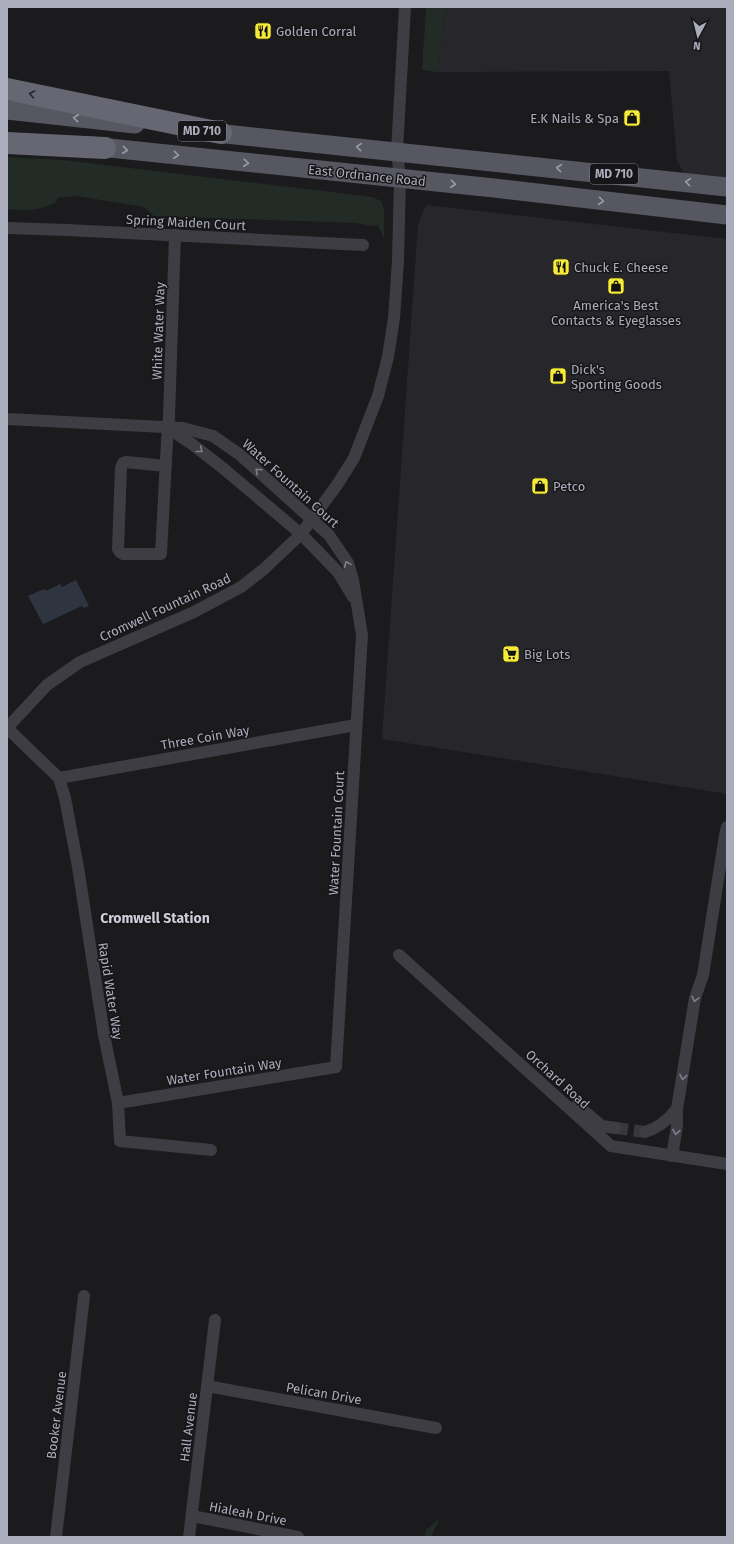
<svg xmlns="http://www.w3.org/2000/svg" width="734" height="1544" font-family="'Fira Sans',sans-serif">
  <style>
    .built { fill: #27262a }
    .green { fill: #222b25 }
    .water { fill: #2f3441 }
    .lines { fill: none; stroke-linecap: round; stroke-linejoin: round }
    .street-tunnel { stroke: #38373c; stroke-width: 12; stroke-dasharray: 12 6; stroke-linecap: butt }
    .street { stroke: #3e3d44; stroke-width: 12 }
    .primary { stroke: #575761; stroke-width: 19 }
    .highway { stroke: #676773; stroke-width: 22 }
    .oneway { stroke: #26252a }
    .oneway2 { stroke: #9b9caa }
    .oneway3 { stroke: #80808c }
    .labels { text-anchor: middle; stroke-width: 3; stroke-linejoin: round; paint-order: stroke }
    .shield { fill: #161518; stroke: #7f7f8b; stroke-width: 1 }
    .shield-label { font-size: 12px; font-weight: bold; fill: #acadbc }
    .poi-label { font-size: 13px; fill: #acadbc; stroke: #161518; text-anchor: start }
    .street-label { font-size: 13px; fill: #acadbc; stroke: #161518 }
    .neighbourhood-label { font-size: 14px; font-weight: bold; fill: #ceced8; stroke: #161518 }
  </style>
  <rect width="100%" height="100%" fill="#1b1a1c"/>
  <!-- built -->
  <g class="built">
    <path d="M446,7H727V180L685,175L677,161L669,71L437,72Z"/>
    <path d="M426,205L727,239V794L382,739L418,224Z"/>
  </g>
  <!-- green -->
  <g class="green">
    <path d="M426,7H446L437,72L422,70Z"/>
    <path d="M7,157L63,160L373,197L381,201L384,209V239L378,225L373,226L355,223L154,216L144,207L76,196L58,198L55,203C39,211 24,211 7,209Z"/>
    <path d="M440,1518L431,1537H424L426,1530Z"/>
  </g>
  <!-- water -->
  <path class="water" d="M76,580L89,606L84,608L82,606L43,624L28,596L44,589L46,591L60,584L62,587Z"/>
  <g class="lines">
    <!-- street-tunnel -->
    <path class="street-tunnel" d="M616,1128L645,1132"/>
    <!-- street -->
    <g class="street">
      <path d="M7,228L67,230L363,245"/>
      <path d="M7,419L183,428L213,436L239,454L329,535L348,563L353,580L362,635L336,1067L118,1103"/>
      <path d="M168,428L192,444L224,469L301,534L338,572L353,597"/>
      <path d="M166,466L126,462L123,463L121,468L118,549L120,552L123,554H161L167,441L169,417L175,235"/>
      <path d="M7,728L47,685L80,662L194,612L241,587L264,569L301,534L337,485L354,458L378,396L388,357L394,318L398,261L400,179L397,151L405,7"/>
      <path d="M7,728L59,778L65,798L78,867L104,1035L118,1103L120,1141L211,1150"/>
      <path d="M59,778L356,725"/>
      <path d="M399,955L611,1146L727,1164"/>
      <path d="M577,1105L602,1126L616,1128"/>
      <path d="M645,1132C659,1128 668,1120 677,1109"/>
      <path d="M672,1156L677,1126V1109L695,998L703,975L725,835L727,827"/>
      <path d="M207,1386L436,1428"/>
      <path d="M192,1516L298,1537"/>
      <path d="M56,1537L84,1296"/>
      <path d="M189,1537L215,1320"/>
    </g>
    <!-- primary -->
    <g class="primary">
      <path d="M7,110L135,124"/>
      <path d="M207,132L727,187"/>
      <path d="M90,146L494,188L727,215"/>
    </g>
    <!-- highway -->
    <g class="highway">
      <path d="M7,89L221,133"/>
      <path d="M7,143L105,148"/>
    </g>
  </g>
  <!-- one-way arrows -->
  <defs><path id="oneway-chevron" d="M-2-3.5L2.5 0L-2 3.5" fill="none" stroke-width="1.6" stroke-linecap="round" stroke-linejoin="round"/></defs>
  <use class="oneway" href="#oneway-chevron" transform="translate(32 94) rotate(-168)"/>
  <g class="oneway2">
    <use href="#oneway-chevron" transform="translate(76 118) rotate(-174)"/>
    <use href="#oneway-chevron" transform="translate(359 147) rotate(-175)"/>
    <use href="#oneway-chevron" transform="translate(125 150) rotate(6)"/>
    <use href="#oneway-chevron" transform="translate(176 155) rotate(6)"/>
    <use href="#oneway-chevron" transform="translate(246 163) rotate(6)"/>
    <use href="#oneway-chevron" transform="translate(559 168) rotate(-174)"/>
    <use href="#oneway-chevron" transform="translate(688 182) rotate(-174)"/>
    <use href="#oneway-chevron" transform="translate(453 184) rotate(6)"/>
    <use href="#oneway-chevron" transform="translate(601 201) rotate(7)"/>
  </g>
  <g class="oneway3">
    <use href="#oneway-chevron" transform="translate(200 450) rotate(39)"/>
    <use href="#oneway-chevron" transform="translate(258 471) rotate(-137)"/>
    <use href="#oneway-chevron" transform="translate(347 564) rotate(-114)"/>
    <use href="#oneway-chevron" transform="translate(695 999) rotate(104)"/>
    <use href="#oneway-chevron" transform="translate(683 1077) rotate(100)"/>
    <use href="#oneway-chevron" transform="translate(676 1132) rotate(100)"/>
  </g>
  <!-- icons -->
  <defs>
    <symbol id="restaurant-square" viewBox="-11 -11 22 22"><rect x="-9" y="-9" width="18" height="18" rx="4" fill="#f6eb38" stroke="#161518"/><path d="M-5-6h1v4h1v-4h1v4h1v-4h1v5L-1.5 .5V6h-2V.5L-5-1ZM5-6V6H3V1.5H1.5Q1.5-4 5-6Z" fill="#111"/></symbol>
    <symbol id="shop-square" viewBox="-11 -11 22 22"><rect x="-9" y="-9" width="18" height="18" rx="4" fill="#f6eb38" stroke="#161518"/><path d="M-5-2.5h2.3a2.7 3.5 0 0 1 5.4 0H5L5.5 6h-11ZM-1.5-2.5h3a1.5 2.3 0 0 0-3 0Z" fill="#111"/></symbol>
    <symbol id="supermarket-square" viewBox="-11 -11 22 22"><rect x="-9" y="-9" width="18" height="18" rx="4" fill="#f6eb38" stroke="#161518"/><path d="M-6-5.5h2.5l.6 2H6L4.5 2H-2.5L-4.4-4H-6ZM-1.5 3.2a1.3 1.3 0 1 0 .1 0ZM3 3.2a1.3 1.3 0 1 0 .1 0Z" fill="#111"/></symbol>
  </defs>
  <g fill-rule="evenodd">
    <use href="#restaurant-square" x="253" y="21" width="20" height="20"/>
    <use href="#shop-square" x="622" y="108" width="20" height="20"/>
    <use href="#restaurant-square" x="551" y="257" width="20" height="20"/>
    <use href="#shop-square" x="606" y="276" width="20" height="20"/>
    <use href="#shop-square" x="548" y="366" width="20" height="20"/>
    <use href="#shop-square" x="530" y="476" width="20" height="20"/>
    <use href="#supermarket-square" x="501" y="644" width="20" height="20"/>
  </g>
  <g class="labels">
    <!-- shield labels -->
    <g class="shield">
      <rect x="178" y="121" width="48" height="20" rx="3"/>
      <rect x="590" y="164" width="48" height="20" rx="3"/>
    </g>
    <g class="shield-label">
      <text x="202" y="135">MD 710</text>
      <text x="614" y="178">MD 710</text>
    </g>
    <!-- poi labels -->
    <g class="poi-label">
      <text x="276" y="36">Golden Corral</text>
      <text x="619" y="123" text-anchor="end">E.K Nails &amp; Spa</text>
      <text x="574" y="272">Chuck E. Cheese</text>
      <text x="616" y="310" text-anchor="middle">America's Best<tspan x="616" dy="15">Contacts &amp; Eyeglasses</tspan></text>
      <text x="571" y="374">Dick's<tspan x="571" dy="15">Sporting Goods</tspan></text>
      <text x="553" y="491">Petco</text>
      <text x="524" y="659">Big Lots</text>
    </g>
    <!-- street labels -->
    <g class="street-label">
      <text transform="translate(367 175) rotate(6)" y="5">East Ordnance Road</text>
      <text transform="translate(186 222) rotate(3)" y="5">Spring Maiden Court</text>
      <text transform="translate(158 331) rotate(-88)" y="5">White Water Way</text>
      <text transform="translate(291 483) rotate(42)" y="5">Water Fountain Court</text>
      <text transform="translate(165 607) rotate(-25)" y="5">Cromwell Fountain Road</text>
      <text transform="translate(205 737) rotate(-10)" y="5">Three Coin Way</text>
      <text transform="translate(336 833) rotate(-87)" y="5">Water Fountain Court</text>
      <text transform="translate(111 991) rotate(81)" y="5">Rapid Water Way</text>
      <text transform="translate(224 1071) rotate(-9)" y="5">Water Fountain Way</text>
      <text transform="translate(558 1079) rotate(42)" y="5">Orchard Road</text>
      <text transform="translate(324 1393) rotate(10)" y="5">Pelican Drive</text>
      <text transform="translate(56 1415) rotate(-83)" y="5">Booker Avenue</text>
      <text transform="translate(188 1427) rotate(-83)" y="5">Hall Avenue</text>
      <text transform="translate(248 1513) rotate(11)" y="5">Hialeah Drive</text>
    </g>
    <!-- neighbourhood labels -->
    <g class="neighbourhood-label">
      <text x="155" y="923">Cromwell Station</text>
    </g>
  </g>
  <!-- border -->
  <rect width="734" height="1544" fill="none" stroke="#acadbc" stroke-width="16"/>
  <!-- north arrow -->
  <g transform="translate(698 36) rotate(187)" stroke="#161518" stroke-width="3" paint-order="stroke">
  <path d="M0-3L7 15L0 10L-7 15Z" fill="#acadbc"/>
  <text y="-6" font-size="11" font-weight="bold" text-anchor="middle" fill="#acadbc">N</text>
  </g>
</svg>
